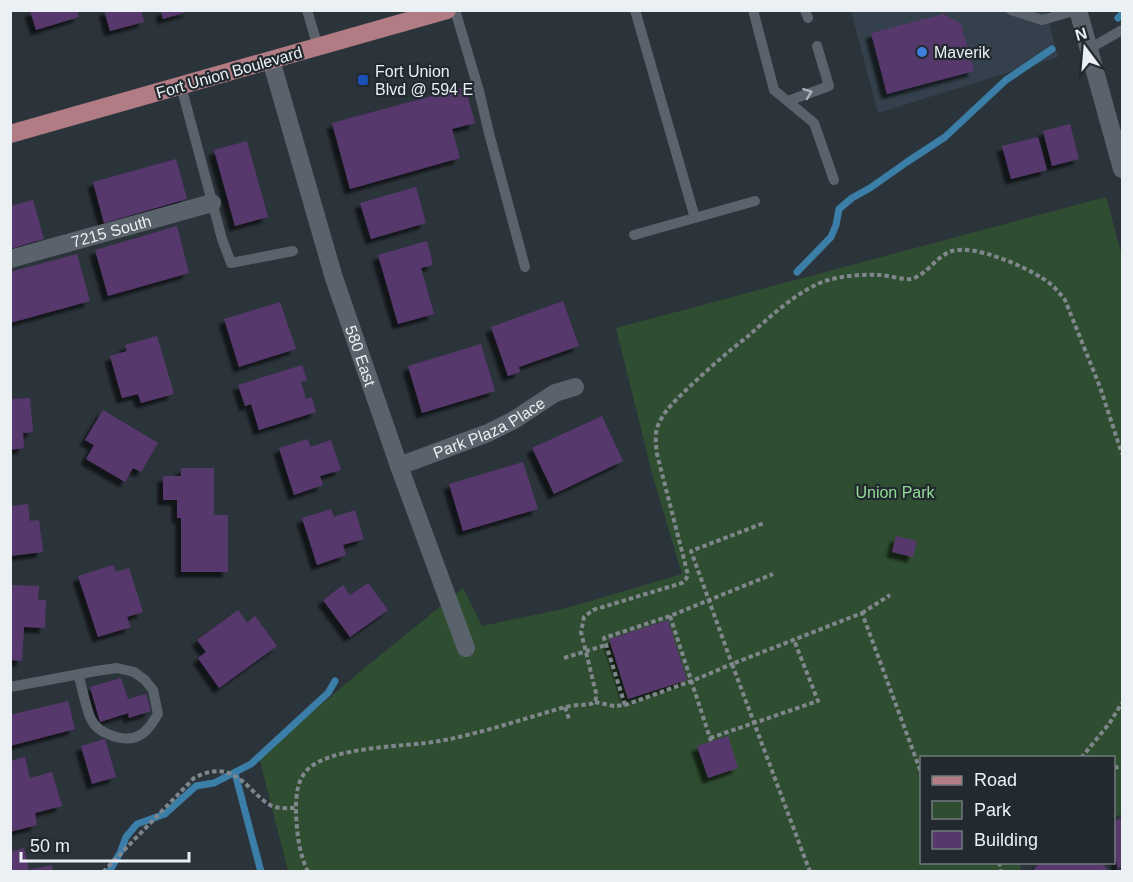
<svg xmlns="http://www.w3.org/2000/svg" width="1133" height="882" font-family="Helvetica,sans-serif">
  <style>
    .built { fill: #34414c }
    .green { fill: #2f4d30 }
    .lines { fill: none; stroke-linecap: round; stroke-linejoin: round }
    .stream { stroke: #3b7ea7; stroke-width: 7 }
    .building { fill: #57386d; filter: url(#shadow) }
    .path { stroke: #80878c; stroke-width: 4; stroke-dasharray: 4.5 3; stroke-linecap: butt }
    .lane { stroke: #5a636b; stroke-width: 10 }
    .street { stroke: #5a636b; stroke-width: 18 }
    .secondary { stroke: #5a636b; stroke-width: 18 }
    .primary { stroke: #b27c84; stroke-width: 18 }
    .oneway { stroke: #aab1b6 }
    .shop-dot { fill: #3f7fe0; stroke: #222a30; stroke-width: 2 }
    .transit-dot { fill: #1a4fb4; stroke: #222a30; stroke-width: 2 }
    .labels { text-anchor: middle; stroke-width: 4.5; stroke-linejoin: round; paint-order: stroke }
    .poi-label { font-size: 16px; fill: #ebf0f4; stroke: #222a30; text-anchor: start }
    .street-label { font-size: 16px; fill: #ebf0f4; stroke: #222a30 }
    .park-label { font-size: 16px; fill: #91db94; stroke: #222a30 }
  </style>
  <defs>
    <filter id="shadow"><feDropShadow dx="-5.5" dy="5.5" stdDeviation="1.5" flood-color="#0009"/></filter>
  </defs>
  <rect width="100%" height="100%" fill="#2c343b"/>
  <!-- built -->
  <path class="built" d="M851,11H1046L1058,57L878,113Z"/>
  <!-- green -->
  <path class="green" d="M1106,197L1122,256V814L1114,817V758H922V862L1020,863L1021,871H288L259,757L361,671L463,588L482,626L563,609L682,574L653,477L616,328Z"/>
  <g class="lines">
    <!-- stream -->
    <g class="stream">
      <path d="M1118,18L1122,14"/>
      <path d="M797,272L831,237L836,225L839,209L852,198L870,188L907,162L945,137L1006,80L1052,49"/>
      <path d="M235,773L261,872"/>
      <path d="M109,872L121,851L126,837L137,824L165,814L196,786L214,783L251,764L317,703L328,693L335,681"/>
    </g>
  </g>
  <!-- building -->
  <g class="building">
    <path d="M30,10H77L79,17L36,30Z"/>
    <path d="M104,10H141L144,22L110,31Z"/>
    <path d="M161,10H190V11L163,19Z"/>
    <path d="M944,14L961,24L974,71L887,94L871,33Z"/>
    <path d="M465,87L475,123L452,129L460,158L350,189L332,123Z"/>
    <path d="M1070,124L1079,159L1052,166L1043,131Z"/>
    <path d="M1038,137L1047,170L1011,179L1002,146Z"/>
    <path d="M247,141L268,217L235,226L214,150Z"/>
    <path d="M176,159L187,199L104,223L93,182Z"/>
    <path d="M416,187L426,223L371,239L360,203Z"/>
    <path d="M33,200L44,239L10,249V206Z"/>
    <path d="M177,226L189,273L108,296L95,250Z"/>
    <path d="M427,241L433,265L421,268L434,314L398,324L378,255Z"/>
    <path d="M77,254L90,301L10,323V272Z"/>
    <path d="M563,301L579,346L519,367L520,372L508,376L491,327Z"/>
    <path d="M280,302L296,349L239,367L224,319Z"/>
    <path d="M157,336L174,394L141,403L138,394L122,398L110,356L127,351L125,345Z"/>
    <path d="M481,344L495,391L422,413L408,366Z"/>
    <path d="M302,365L307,381L301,382L306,399L312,397L316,412L259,430L251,404L245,406L238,385Z"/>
    <path d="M30,398L33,432L23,433L24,448L10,450V399Z"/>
    <path d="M103,410L158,443L141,472L133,468L125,482L86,459L94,445L85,440Z"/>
    <path d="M602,416L623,461L554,494L532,448Z"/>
    <path d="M308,439L310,447L331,440L341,470L320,476L323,485L294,495L279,448Z"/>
    <path d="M523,462L538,509L463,531L449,484Z"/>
    <path d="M181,468H214V515H228V572H181V518H177V500H163V476H181Z"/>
    <path d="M28,504L30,521L39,520L43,552L10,556V506Z"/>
    <path d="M331,509L334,517L355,510L364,539L343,545L346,555L317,565L302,518Z"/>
    <path d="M896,536L917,541L913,557L892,552Z"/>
    <path d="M113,565L116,572L129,568L143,612L127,617L131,627L98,637L78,576Z"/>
    <path d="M368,583L388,610L350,637L323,600L343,585L350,595Z"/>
    <path d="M10,585L39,586L38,600H46L45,628L24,627L22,661L10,660Z"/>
    <path d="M238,610L247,623L255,616L277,646L219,688L198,658L206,652L197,640Z"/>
    <path d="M668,620L687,680L628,699L609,639Z"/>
    <path d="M121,678L128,699L146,694L151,711L129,718L128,713L100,722L90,687Z"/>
    <path d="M68,701L75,729L10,746V715Z"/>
    <path d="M728,736L738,768L708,778L697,746Z"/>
    <path d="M105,739L116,777L92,784L81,746Z"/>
    <path d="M25,757L30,778L52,772L62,806L35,813L37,825L10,832V761Z"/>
    <path d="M1122,818V866L1118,868L1114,853V821Z"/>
    <path d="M24,848L29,870L52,865L53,872H10V852Z"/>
    <path d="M1040,862H1100L1110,872H1032Z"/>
  </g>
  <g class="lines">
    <!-- path -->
    <g class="path">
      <path d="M862,613L890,595"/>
      <path d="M670,616L711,741"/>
      <path d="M564,658L606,645"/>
      <path d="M595,702L614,706L625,705L692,681L732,664L691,551L764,523"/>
      <path d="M625,705L604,638L670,616L773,574"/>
      <path d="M565,707L569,719"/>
      <path d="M710,738L818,701L794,640"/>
      <path d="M1081,758L1109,724L1122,703"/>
      <path d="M1114,768L1122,766"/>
      <path d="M999,862L1001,872"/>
      <path d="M103,872L194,778C217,766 232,770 250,788C257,795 264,802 272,806C280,809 288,808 296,808"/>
      <path d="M308,872C299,853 297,834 296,813C296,798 296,782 307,770C330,746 406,747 440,741C482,733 523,719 565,707C569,706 575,705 580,705C590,704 597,706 596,693L581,632L584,617L593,610L682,583L686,579L688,575L657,454C656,443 654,433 659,423C665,410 675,401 685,391C705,372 725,354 747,337C770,317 797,291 825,281C841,276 862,274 879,275C888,275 902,280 911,279C927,275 936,256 952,251C973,244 1024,266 1042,278C1051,283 1059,292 1065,300L1100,387L1122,454"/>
      <path d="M810,872L732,664L862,613L922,775"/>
    </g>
    <!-- lane -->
    <g class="lane">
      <path d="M307,10L318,47"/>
      <path d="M455,10L479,91L489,133L525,267"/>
      <path d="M635,10L695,218"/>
      <path d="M753,10L774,90L814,123L834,180"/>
      <path d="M805,10L808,18"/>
      <path d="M1011,10L1042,20L1077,10"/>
      <path d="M1089,49L1122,30"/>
      <path d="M181,86L222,239L231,263L293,251"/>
      <path d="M788,101L829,86L817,46"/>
      <path d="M634,235L755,201"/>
      <path d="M10,687L96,671L117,668L134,672L145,680L153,690L158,714C152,723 147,733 136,737C122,742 97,733 91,719C86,709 82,686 78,674"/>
    </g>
    <!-- street -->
    <g class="street">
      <path id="s1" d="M271,60L334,278L399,466L466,648"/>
      <path id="s2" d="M10,259L212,203"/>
      <path id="s3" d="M399,466L488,433L514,420L555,393L575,387"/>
    </g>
    <!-- secondary -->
    <path class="secondary" d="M1078,10L1122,169"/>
    <!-- primary -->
    <path class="primary" d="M10,134L447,10"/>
  </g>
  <!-- one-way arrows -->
  <defs><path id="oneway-chevron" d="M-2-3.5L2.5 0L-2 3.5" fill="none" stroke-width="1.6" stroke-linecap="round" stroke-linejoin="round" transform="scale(1.5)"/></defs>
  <use class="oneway" href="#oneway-chevron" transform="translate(808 93) rotate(-20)"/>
  <!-- markers -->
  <circle class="shop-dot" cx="922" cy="52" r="6"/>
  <rect class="transit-dot" x="357" y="74" width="12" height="12" rx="3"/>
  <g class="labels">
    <!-- poi labels -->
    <g class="poi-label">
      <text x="934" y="58">Maverik</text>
      <text x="375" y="77">Fort Union<tspan x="375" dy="18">Blvd @ 594 E</tspan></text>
    </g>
    <!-- street labels -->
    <g class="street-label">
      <text transform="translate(229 72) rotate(-16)" y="6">Fort Union Boulevard</text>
      <text dy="6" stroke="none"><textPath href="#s2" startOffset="105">7215 South</textPath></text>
      <text dy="6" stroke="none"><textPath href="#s1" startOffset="309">580 East</textPath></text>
      <text dy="6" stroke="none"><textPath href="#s3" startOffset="98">Park Plaza Place</textPath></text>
    </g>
    <!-- park labels -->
    <g class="park-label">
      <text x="895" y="498">Union Park</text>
    </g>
  </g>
  <!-- border -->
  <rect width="1133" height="882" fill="none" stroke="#ebf0f4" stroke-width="24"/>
  <!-- legend -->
  <rect x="920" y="756" width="195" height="108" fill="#222a30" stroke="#72797e" stroke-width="1.5"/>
  <rect x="932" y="776" width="30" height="9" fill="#b27c84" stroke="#72797e" stroke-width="1.5"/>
  <text x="974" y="786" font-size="18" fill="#ebf0f4">Road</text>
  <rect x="932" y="801" width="30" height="18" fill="#2f4d30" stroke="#72797e" stroke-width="1.5"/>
  <text x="974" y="816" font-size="18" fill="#ebf0f4">Park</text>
  <rect x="932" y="831" width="30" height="18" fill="#57386d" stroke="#72797e" stroke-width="1.5"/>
  <text x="974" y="846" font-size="18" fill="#ebf0f4">Building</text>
  <!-- north arrow -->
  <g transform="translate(1085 48) rotate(344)" stroke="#222a30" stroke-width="4.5" paint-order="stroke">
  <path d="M0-4.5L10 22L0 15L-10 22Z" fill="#ebf0f4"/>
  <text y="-9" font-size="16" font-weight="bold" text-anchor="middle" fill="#ebf0f4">N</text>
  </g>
  <!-- scale -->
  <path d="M21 852v9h168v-9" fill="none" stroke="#ebf0f4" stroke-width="3"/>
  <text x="30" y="852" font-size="18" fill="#ebf0f4" stroke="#222a30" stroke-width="4.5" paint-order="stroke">50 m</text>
</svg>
